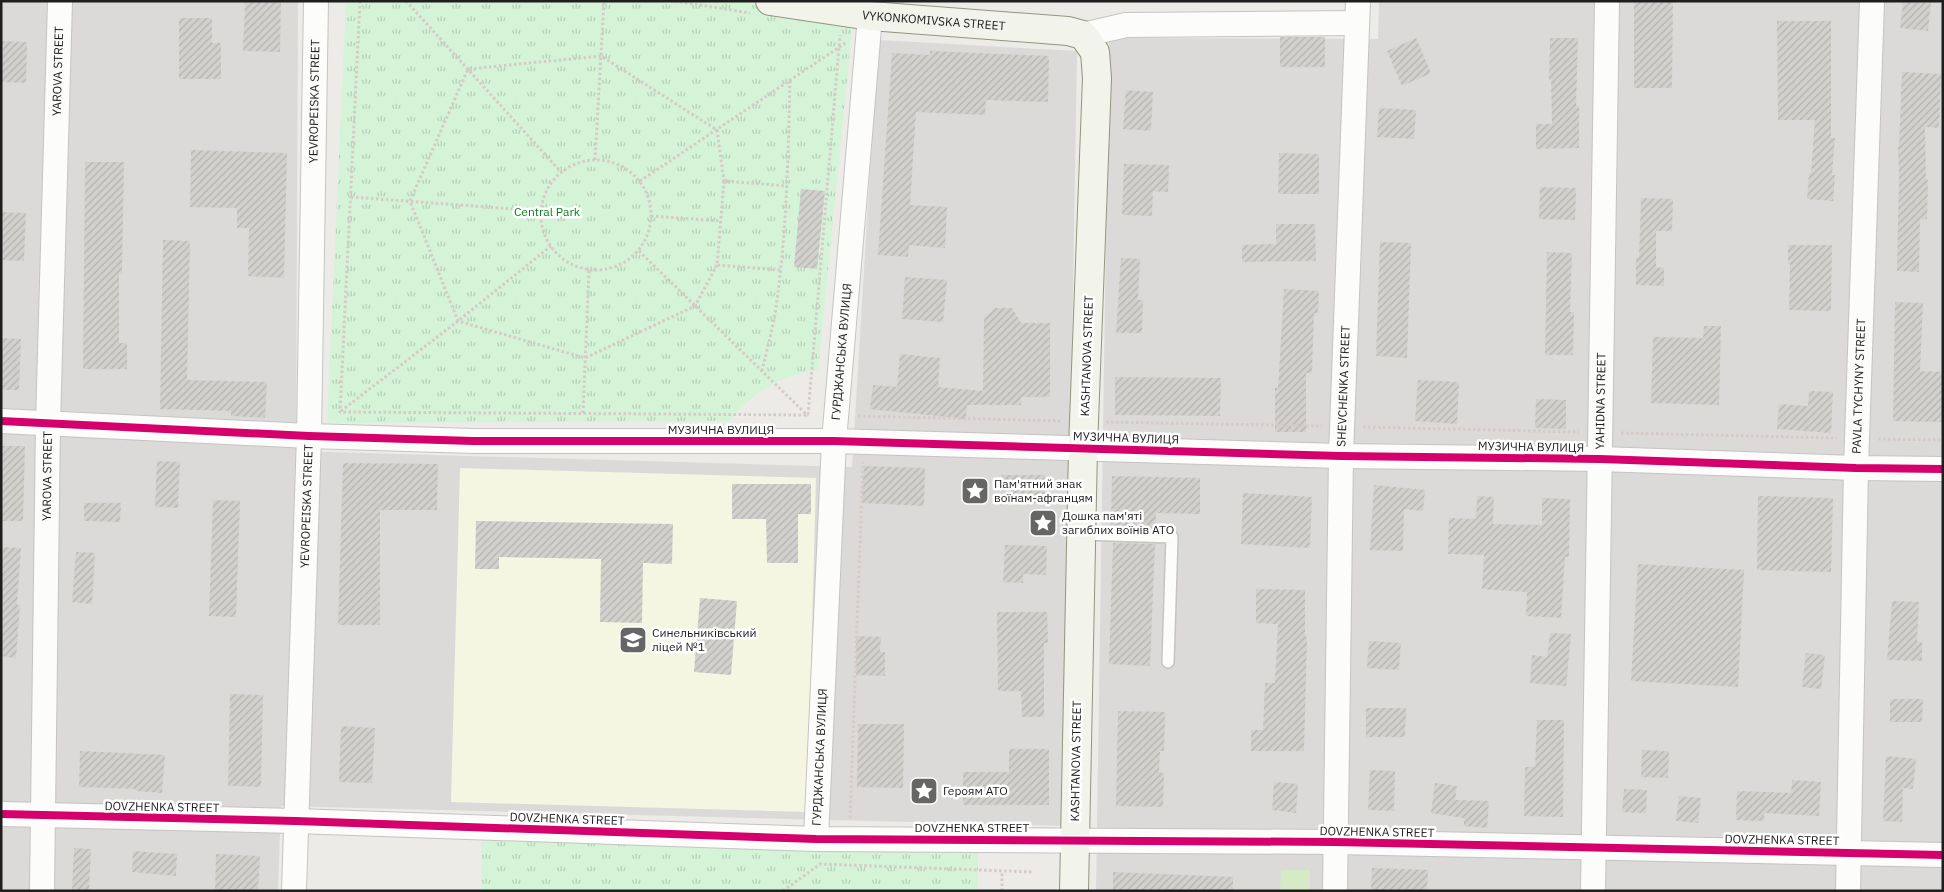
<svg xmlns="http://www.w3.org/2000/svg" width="1944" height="892" font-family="'IBM Plex Sans',sans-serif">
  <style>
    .residential { fill: #dbdad8 }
    .education { fill: #f5f6e2 }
    .grass { fill: #d6eac5 }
    .park { fill: url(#park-tufts) }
    .building { fill: url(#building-hatch) }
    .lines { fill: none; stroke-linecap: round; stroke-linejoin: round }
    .lane-casing { stroke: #c5c4c3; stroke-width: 14 }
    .street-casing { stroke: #c5c4c3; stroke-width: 26 }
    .secondary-casing { stroke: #92967e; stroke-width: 30 }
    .path { stroke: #d6cac7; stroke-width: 3; stroke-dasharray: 2.5 2.5; stroke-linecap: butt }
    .lane { stroke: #fcfcfb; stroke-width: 11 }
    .street { stroke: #fcfcfb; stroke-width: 24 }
    .secondary { stroke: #f2f3ea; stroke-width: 28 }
    .cycleway-casing { stroke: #fff; stroke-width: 11 }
    .cycleway { stroke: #d6006c; stroke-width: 8 }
    .labels { text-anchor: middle; stroke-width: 5; stroke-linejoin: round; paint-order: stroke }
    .street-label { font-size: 12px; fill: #1e1e1e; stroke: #fff }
    .park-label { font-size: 12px; fill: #0b7d1e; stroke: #fff }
    .poi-label { font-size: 12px; fill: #1e1e1e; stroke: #fff; text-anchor: start }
  </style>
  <defs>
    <pattern id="park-tufts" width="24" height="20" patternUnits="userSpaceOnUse" patternTransform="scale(1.25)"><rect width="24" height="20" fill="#d4f3d7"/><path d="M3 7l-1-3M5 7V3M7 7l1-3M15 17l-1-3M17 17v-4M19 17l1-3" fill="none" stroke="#b6d0b8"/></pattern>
    <pattern id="building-hatch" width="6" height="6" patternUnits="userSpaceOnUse" patternTransform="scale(1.25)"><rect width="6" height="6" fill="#d3d1ce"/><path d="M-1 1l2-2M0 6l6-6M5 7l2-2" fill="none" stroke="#b5b3b0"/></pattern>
  </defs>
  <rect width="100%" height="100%" fill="#ecebe7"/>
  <!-- residential -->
  <g class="residential">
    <path d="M1,1H298L296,451L852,467L878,40L1077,51L1064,826L281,806L278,891H1Z"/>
    <path d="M1379,1H1943V891H1096L1109,38L1378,39Z"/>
  </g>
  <!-- education -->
  <path class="education" d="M460,468L816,478L807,812L451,802Z"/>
  <!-- grass -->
  <path class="grass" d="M1281,870H1310V891H1280Z"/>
  <!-- park -->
  <g class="park">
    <path d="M346,1H740L853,20L818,370C777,377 756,390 729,421L327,423Z"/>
    <path d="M481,841L978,849V891H482Z"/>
  </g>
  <!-- building -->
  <g class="building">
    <path d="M245,1H281L280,52L243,51Z"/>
    <path d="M1634,1H1673L1672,88H1634Z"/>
    <path d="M1903,1H1931L1928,31L1900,28Z"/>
    <path d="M179,18H212V43H221V79H179Z"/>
    <path d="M1777,21H1831V138H1835L1832,175H1835L1833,201L1807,199L1809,173H1811L1815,120H1778Z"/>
    <rect x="1280" y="37" width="45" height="30"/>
    <path d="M1416,38L1431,73L1402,86L1387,51Z"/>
    <path d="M1550,38H1578L1576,106H1579V148L1536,149V124H1552L1551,80H1549Z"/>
    <path d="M1,41L27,42L26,83L1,82Z"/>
    <path d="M930,51L1049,56L1048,102L986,100L985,115L916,112L910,205L947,207L945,248L909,245L908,257L878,255L892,53L930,55Z"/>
    <path d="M1902,72L1941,74L1939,128L1925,127L1926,179L1928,180L1927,219H1920L1919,272L1897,271L1899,175L1898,146H1899Z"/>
    <path d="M1126,90L1153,92L1151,131L1123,129Z"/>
    <path d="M1379,108L1416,110L1414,139L1377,137Z"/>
    <path d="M191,150L287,153L284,278L248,276L249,228H237V208L190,207Z"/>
    <path d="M1279,153L1319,154V194H1278Z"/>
    <path d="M85,162H124L122,273H119V343H127V369H83Z"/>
    <path d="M1124,164L1169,165L1168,192L1153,191L1152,216L1122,215Z"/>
    <path d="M1540,187L1576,188L1575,220L1539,219Z"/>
    <path d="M801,189L825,191L817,269L794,267Z"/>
    <path d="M1641,198L1673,199L1672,231H1656V267L1664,268V286L1636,285V258H1639Z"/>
    <path d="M2,212L26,213L24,261L1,260Z"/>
    <path d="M1276,224H1315L1316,261L1242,262V245L1276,244Z"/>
    <path d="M163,240L190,241L187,380L267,382L265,418L231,416V411L160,409Z"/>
    <path d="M1380,242L1411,243L1407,358L1376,356Z"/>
    <path d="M1788,245H1832L1831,311L1789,310L1790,264H1788Z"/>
    <path d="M1547,252L1572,253L1570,312H1574L1573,355H1545Z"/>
    <path d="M1121,258L1140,259L1138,300H1143L1142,333H1116Z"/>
    <path d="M905,277L947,280L943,322L902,319Z"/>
    <path d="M1284,289L1319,291L1318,313H1314L1312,373H1306V432H1275V388H1278Z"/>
    <path d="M1895,302L1923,303L1920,371L1943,372V422L1893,421Z"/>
    <path d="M995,308H1012L1021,323H1050V397H1021V405H967L966,419L870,409L873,385L897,387L900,354L940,358L938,387L983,391L984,318Z"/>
    <path d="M1704,326H1721L1719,405L1651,403L1653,337L1703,338Z"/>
    <path d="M1,338L21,339L19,390H1Z"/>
    <path d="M1115,377L1221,378L1220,416L1115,415Z"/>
    <path d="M1418,380L1459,382L1457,424L1415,421Z"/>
    <path d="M1809,391L1833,392L1831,433L1777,429L1779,404L1808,406Z"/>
    <path d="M1536,399L1566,400V429L1535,428Z"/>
    <path d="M1,446H25L23,521H1Z"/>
    <path d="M157,461L180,462L178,508L155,507Z"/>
    <path d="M343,463L438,464L437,510H380V625H338Z"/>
    <path d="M864,466L925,468L924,506L862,503Z"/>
    <path d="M1002,475H1045V503H1003Z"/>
    <path d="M1112,476L1200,478V514L1156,513L1155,529L1111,526Z"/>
    <path d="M732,484H811V514H798V563H767L766,519H732Z"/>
    <path d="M1374,485L1425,490L1423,511L1404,509L1403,551L1370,550Z"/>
    <path d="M1243,493L1312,497L1310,548L1241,544Z"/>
    <path d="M1477,496L1494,497L1493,524L1542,525V498L1570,499L1569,557H1565L1561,618L1526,616L1527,592L1482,589L1484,555L1448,554L1449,518L1476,519Z"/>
    <path d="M1758,496L1833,498L1831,572L1757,570Z"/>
    <path d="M213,500L240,501L236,617L209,616Z"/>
    <path d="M84,503H121L120,522L84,521Z"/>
    <path d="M476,521L673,524L672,564L643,563L642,623L600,622L601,559L499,557V569H475Z"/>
    <path d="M1113,543L1155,544L1150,666L1109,664Z"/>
    <path d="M1005,545L1047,546L1046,575L1023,574V583L1003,582Z"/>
    <path d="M1,547L21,548L17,605H20L16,658L1,656Z"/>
    <path d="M76,552L95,553L92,604L72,602Z"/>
    <path d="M1638,564L1744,570L1738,687L1631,681Z"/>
    <path d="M1256,589L1305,590V636L1307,637L1304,751H1251V730H1263L1265,683H1275L1278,624L1256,623Z"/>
    <path d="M700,598L737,601L731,675L694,672Z"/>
    <path d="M1892,601L1919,602L1917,642H1922V661L1887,660Z"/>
    <path d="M997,612H1047L1048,643H1044V717H1022L1021,691H998Z"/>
    <path d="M1550,633L1571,634L1566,686L1530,683L1532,655L1547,657Z"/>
    <path d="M856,636L881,637L880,652H885V676L856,675Z"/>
    <path d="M1369,641L1401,643L1399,670L1367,668Z"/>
    <path d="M1806,653L1825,655L1821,689L1802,687Z"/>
    <path d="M230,694L263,695L261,787L228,786Z"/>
    <path d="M1890,699H1923L1922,722H1890Z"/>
    <path d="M1366,708H1406L1405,737H1366Z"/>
    <path d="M1118,711L1165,712L1164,751H1160L1159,772L1164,773L1163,807L1116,806Z"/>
    <path d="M1537,720H1564L1563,817L1524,816L1525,767H1535Z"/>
    <path d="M858,724H904L903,788L857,787Z"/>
    <path d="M341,726L375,728L372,783L339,782Z"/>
    <path d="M1009,749H1049V805H963V772H1009Z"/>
    <path d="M1642,750L1669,751L1668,778L1641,777Z"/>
    <path d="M80,751L165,755L162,793L136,791L137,789L79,787Z"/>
    <path d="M1886,756L1916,759L1913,789L1903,788L1902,822L1883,821Z"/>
    <path d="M1370,770L1395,771L1394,811L1368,810Z"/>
    <path d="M1792,780L1821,782L1819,816L1764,813V821L1736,820L1737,791L1791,793Z"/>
    <path d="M1274,782L1298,784L1296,813L1272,810Z"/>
    <path d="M1435,783L1457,786L1455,800L1489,801L1487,828L1464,826V818L1431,813Z"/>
    <path d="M1624,789L1647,790L1646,813L1622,812Z"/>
    <path d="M1679,796L1701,798L1698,823L1676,821Z"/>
    <path d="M74,848L91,849L89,891H72Z"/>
    <path d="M133,851L177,854L176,876L132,872Z"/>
    <path d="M216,854L260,856L258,891H215Z"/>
    <path d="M1372,868L1428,870L1427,891H1371Z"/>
    <path d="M1113,872L1233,877V891H1113Z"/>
  </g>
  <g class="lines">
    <defs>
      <path id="lane" d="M1081,534L1172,537L1168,662"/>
      <g id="street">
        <path d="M1083,35L1126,25L1357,23"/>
        <path d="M1,421L309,436L473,441H834L1341,456L1600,459L1856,468L1943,469"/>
        <path d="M1,814L296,821L816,839L1335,842L1943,855"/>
        <path id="s1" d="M816,839L834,441L870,16"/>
        <path id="s2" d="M42,891L48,423L60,1"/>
        <path id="s3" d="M294,891L309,436L316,1"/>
        <path id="s4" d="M1335,891L1341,456L1358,1"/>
        <path id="s5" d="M1593,891L1607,1"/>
        <path id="s6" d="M1848,891L1856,468L1872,1"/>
      </g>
      <g id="secondary">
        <path id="s7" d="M770,1L870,16L1068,31L1083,35L1095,52L1097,78L1083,448L1074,891"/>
      </g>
    </defs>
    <!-- lane casing -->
    <use href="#lane" class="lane-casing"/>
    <!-- street casing -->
    <use href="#street" class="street-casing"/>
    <!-- secondary casing -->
    <use href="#secondary" class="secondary-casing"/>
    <!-- path -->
    <g class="path">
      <path d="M360,1L340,412L808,415L840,35"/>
      <path d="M406,1L560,171"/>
      <path d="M675,1L750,13"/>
      <circle cx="596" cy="215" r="55"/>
      <path d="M595,160L604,1"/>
      <path d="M640,181L847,42"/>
      <path d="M351,197L541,211"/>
      <path d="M651,216L721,221"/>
      <path d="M639,251L808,416"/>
      <path d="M717,265L695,306L585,358L458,321L410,201L468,69L601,56L717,130L724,181"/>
      <path d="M780,270L717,265L724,181L787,186"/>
      <path d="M762,371C767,350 773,328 776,307C787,232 788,156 790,81"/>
      <path d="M341,411L458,321L551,246"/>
      <path d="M583,413L589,270"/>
      <path d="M858,416L1062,421"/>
      <path d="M1106,422L1322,426"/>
      <path d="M1363,427L1579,432"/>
      <path d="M1621,433L1837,438"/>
      <path d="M1878,439L1943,440"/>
      <path d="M850,818L863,462"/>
      <path d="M783,891L820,864L1033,872"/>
      <path d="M1002,891V872"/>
    </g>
    <!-- lane -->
    <use href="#lane" class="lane"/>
    <!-- street -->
    <use href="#street" class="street"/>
    <!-- secondary -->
    <use href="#secondary" class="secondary"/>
    <defs>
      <g id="cycleway">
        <path d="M1,421L309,436L473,441H834L1341,456L1600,459L1856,468L1943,469"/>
        <path d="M1,814L296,821L816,839L1335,842L1943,855"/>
      </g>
    </defs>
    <!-- cycleway casing -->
    <use href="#cycleway" class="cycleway-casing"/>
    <!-- cycleway -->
    <use href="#cycleway" class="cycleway"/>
  </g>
  <!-- icons -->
  <defs>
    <symbol id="sight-square" viewBox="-11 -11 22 22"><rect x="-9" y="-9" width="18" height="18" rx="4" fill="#666664" stroke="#fff"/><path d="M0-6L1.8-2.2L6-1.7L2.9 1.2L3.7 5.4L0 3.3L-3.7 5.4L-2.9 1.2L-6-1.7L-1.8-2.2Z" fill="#fff"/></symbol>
    <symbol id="school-square" viewBox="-11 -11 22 22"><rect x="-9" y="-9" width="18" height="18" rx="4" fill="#666664" stroke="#fff"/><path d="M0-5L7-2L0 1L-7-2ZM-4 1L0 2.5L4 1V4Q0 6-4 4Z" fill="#fff"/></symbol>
  </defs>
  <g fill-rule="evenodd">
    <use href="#sight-square" x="959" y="475" width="32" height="32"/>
    <use href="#sight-square" x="1027" y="507" width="32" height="32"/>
    <use href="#school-square" x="617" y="624" width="32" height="32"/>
    <use href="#sight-square" x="908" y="775" width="32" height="32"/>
  </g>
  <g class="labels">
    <!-- street labels -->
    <g class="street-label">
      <text dy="4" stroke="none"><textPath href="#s7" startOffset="165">VYKONKOMIVSKA STREET</textPath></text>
      <text dy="4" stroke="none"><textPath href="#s2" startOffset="820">YAROVA STREET</textPath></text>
      <text dy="4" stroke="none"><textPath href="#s3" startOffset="790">YEVROPEISKA STREET</textPath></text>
      <text dy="4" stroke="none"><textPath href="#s1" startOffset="488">ГУРДЖАНСЬКА ВУЛИЦЯ</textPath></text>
      <text transform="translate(1087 356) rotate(-88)" y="4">KASHTANOVA STREET</text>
      <text dy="4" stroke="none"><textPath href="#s4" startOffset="505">SHEVCHENKA STREET</textPath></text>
      <text dy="4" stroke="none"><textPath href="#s6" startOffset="505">PAVLA TYCHYNY STREET</textPath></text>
      <text dy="4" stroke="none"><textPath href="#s5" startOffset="490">YAHIDNA STREET</textPath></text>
      <text x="721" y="434">МУЗИЧНА ВУЛИЦЯ</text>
      <text transform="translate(1126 438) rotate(2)" y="4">МУЗИЧНА ВУЛИЦЯ</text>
      <text transform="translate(1531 447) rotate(1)" y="4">МУЗИЧНА ВУЛИЦЯ</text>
      <text dy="4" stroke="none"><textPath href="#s2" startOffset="415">YAROVA STREET</textPath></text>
      <text dy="4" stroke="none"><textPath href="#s3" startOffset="385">YEVROPEISKA STREET</textPath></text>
      <text dy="4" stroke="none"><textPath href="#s1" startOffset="82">ГУРДЖАНСЬКА ВУЛИЦЯ</textPath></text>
      <text transform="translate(1076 761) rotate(-89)" y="4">KASHTANOVA STREET</text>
      <text transform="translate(162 807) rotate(1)" y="4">DOVZHENKA STREET</text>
      <text transform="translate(567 819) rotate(2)" y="4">DOVZHENKA STREET</text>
      <text x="972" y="832">DOVZHENKA STREET</text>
      <text transform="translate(1377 832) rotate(1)" y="4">DOVZHENKA STREET</text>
      <text transform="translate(1782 840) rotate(1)" y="4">DOVZHENKA STREET</text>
    </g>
    <!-- park labels -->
    <g class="park-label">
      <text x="547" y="216">Central Park</text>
    </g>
    <!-- poi labels -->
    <g class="poi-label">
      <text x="994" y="488">Пам'ятний знак<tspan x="994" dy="14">воїнам-афганцям</tspan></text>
      <text x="1062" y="520">Дошка пам'яті<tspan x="1062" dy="14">загиблих воїнів АТО</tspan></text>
      <text x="652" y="637">Синельниківський<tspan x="652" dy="14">ліцей №1</tspan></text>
      <text x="943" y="795">Героям АТО</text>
    </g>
  </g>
  <!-- border -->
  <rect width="1944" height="892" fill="none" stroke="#1e1e1e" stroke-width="5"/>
</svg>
